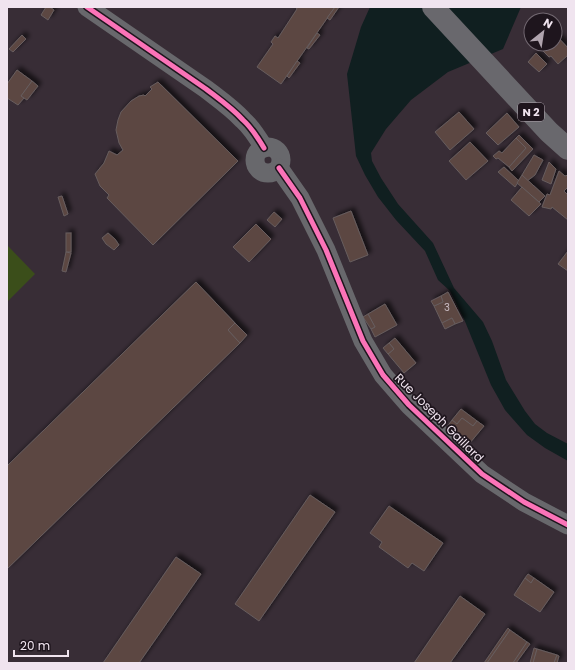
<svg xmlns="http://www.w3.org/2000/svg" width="575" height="670" font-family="Poppins,sans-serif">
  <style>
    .green { fill: #3b4e1a }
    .water { fill: #101f20 }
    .building { fill: #5b4742; stroke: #675d5e; filter: url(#shadow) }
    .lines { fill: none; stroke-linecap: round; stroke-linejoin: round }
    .minor { stroke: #68686c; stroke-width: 19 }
    .primary { stroke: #69686d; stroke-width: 22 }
    .cycleway-casing { stroke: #1e151d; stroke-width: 8 }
    .cycleway { stroke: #fb73b8; stroke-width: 5 }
    .labels { text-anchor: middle; stroke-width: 3.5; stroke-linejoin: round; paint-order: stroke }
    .number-label { font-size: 10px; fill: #cbbdc4 }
    .shield { fill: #1e151d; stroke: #b1a6b0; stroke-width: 1 }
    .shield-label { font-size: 11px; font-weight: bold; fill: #f0e4ef }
    .street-label { font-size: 12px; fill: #f0e4ef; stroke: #1e151d }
  </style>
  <defs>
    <filter id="shadow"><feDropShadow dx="3.5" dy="-3.5" stdDeviation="2" flood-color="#0009"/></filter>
  </defs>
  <rect width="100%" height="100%" fill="#382d36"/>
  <!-- green -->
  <path class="green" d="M7,245L35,274L7,302Z"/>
  <!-- water -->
  <path class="water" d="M370,7H521L503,49L448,72L411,100L386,129L371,153L372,161L381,178L398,204L433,243L454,288L483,322L492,341L506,380L525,411L535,424L547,433L568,444V461L545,448L527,435L505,410L491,385L464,319L450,291L438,280L425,251L396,220L378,197L365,175L356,156L347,74L361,27Z"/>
  <!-- building -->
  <g class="building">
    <path d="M46,7H50L54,10L48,20L41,15Z"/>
    <path d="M296,7H335L281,84L257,67L273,44L271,42L275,36L278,38L297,9Z"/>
    <path d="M335,7H339L330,20L327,18Z"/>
    <path d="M555,30L557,32L555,34L568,48V55L558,64L551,56L549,57L536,44H555Z"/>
    <path d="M317,33L320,35L309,49L307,48Z"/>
    <path d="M22,35L26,39L13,52L9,49Z"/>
    <path d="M536,53L547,64L539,72L528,62Z"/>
    <path d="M297,61L300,63L289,78L287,76Z"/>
    <path d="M17,70L32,81L21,96L24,98L18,105L7,98V84Z"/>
    <path d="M32,81L38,86L27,100L21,96Z"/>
    <path d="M158,82L238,161L153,245L107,198L109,195L100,186L95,174L104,163L109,151L117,155L123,150L119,143L116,130L118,120L121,112L131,101L139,96L144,95L145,96L152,89L150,87Z"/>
    <path d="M459,112L474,129L450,150L435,132Z"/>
    <path d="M507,113L519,127L498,145L486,133Z"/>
    <path d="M519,135L533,149L512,171L509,167L526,148L516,138Z"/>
    <path d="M516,138L526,148L509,167L498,158L496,159L493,156L499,151L502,153Z"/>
    <path d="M470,142L488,161L466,180L449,161Z"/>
    <path d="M534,155L543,160L535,175L527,181L522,175Z"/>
    <path d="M549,162L556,169L551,184L542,180Z"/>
    <path d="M504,167L519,181L515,187L498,172Z"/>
    <path d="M559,171L565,176L568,175V187L564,191L568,195V220L552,207L551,209L542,207L547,194L550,195Z"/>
    <path d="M522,175L545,196L539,202L517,183Z"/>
    <path d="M522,187L541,204L529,216L511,200Z"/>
    <path d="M62,196L68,214L64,216L58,197Z"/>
    <path d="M351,211L368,255L350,262L333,218Z"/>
    <path d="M274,212L282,219L275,227L267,220Z"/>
    <path d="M256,224L271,239L249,262L233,247Z"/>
    <rect x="66" y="233" width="5" height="19"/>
    <path d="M108,233L115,239L119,245L114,250L106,244L102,238Z"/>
    <path d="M568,251V271L558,264Z"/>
    <path d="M66,252L71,253L66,272L62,271Z"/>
    <path d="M196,282L235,323L228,330L240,343L7,569V466Z"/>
    <path d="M448,292L463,321L455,324L452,318L442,323L434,306L443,302L441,296Z"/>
    <path d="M441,296L443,302L434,306L431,301Z"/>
    <path d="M385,304L397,325L375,337L371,329L375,327L368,314Z"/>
    <path d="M368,314L375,327L371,329L363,317Z"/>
    <path d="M452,318L455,324L445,329L442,323Z"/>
    <path d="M235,323L247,335L240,343L228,330Z"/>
    <path d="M395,338L416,363L404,373L388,354L394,349L389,343Z"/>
    <path d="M389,343L394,349L388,354L383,348Z"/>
    <path d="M461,409L477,421L473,426L462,418L457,424L452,420Z"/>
    <path d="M462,418L473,426L477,421L484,426L469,444L447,427L452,420L457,424Z"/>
    <path d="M310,495L335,512L259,621L235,604Z"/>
    <path d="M389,506L443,543L424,571L412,563L408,568L379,547L382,542L370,533Z"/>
    <path d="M176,557L201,574L139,663H103Z"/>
    <path d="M528,574L534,578L531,583L525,578Z"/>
    <path d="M525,578L531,583L534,578L554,592L540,612L514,595Z"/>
    <path d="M460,596L485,614L450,663H414Z"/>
    <path d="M508,628L510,630L487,663H484Z"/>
    <path d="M510,630L527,642L513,663H487Z"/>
    <path d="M527,642L530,644L516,663H513Z"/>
    <path d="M534,648L537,649L533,663H530Z"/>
    <path d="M537,649L557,655L554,663H533Z"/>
    <path d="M557,655L559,656L557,663H554Z"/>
  </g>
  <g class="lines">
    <!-- minor -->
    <g class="minor">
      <path d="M87,7L206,89C219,99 232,108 243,120C252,128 258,138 264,148"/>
      <circle cx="268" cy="160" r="13"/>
      <path d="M279,168L300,198L326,250L363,341L383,375L409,405L482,474L524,502L568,525"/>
    </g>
    <!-- primary -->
    <path class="primary" d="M433,7L549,132L568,149"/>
    <defs>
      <g id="cycleway">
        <path d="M87,7L206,89C219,99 232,108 243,120C252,128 258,138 264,148"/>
        <path d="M279,168L300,198L326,250L363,341L383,375L409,405L482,474L524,502L568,525"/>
      </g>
    </defs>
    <!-- cycleway casing -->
    <use href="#cycleway" class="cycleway-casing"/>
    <!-- cycleway -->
    <use href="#cycleway" class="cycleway"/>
  </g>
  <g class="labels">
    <!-- number labels -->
    <g class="number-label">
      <text x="447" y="311">3</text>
    </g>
    <!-- shield labels -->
    <rect class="shield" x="518" y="103" width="26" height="18" rx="3"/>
    <g class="shield-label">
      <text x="531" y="116">N 2</text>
    </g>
    <!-- street labels -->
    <g class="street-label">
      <text transform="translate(439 418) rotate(45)" y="4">Rue Joseph Gaillard</text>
    </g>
  </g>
  <!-- border -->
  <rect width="575" height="670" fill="none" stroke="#f0e4ef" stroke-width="16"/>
  <!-- north arrow -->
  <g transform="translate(543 32) rotate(30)"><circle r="19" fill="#1e151d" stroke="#726871"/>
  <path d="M0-3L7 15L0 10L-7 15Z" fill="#b0a4ae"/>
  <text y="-6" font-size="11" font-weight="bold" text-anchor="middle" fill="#f0e4ef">N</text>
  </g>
  <!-- scale -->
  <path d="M14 650v6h54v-6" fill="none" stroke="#f0e4ef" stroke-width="2"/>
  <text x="20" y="650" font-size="12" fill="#f0e4ef" stroke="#1e151d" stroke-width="3" paint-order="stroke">20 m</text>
</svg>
